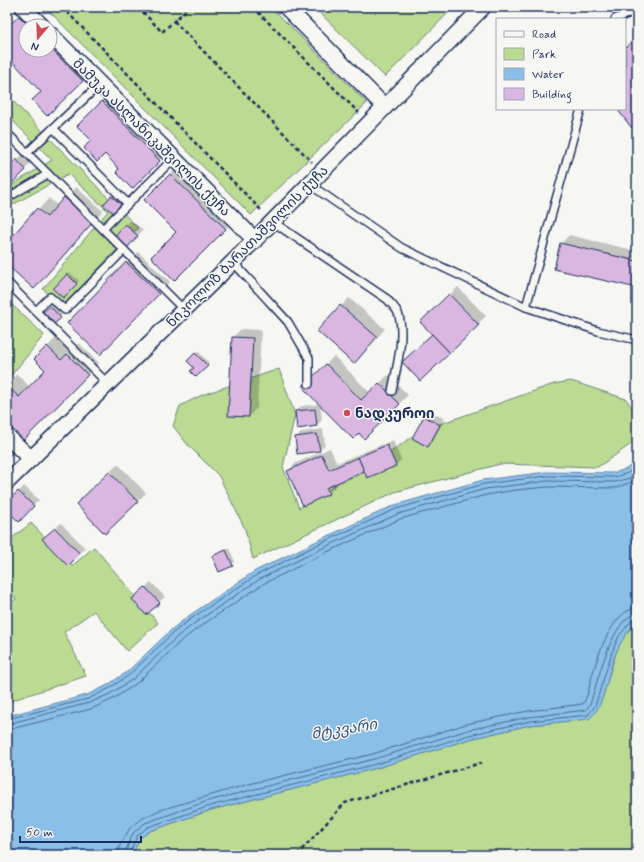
<svg xmlns="http://www.w3.org/2000/svg" width="644" height="862" font-family="Mynerve,'Noto Sans Georgian',sans-serif">
  <style>
    .green { fill: #bbda92; stroke: #6b8478 }
    .water { fill: #8abfe7; stroke: #5e85b0 }
    .shadow { fill: #0003; fill-rule: evenodd }
    .lines { fill: none; stroke-linecap: round; stroke-linejoin: round }
    .shore { stroke: #476995; stroke-width: 1 }
    .building { fill: #dab7e1; stroke: #1b2f5e }
    .lane-casing { stroke: #1b2f5e; stroke-width: 10 }
    .street-casing { stroke: #1b2f5e; stroke-width: 18 }
    .path { stroke: #1b2f5e; stroke-width: 2.5; stroke-dasharray: 4 3; stroke-linecap: butt }
    .lane { stroke: #f6f6f2; stroke-width: 7 }
    .street { stroke: #f6f6f2; stroke-width: 15 }
    .poi-dot { fill: #d1495b; stroke: #f6f6f2; stroke-width: 1.5 }
    .labels { text-anchor: middle; stroke-width: 3; stroke-linejoin: round; paint-order: stroke }
    .street-label { font-size: 14px; fill: #1b2f5e; stroke: #f6f6f2 }
    .poi-label { font-size: 14px; font-weight: bold; fill: #1b2f5e; stroke: #f6f6f2; text-anchor: start }
    .water-label { font-size: 15px; font-style: italic; fill: #375380; stroke: #f6f6f2 }
  </style>
  <rect width="100%" height="100%" fill="#f6f6f2"/>
  <filter id="ink" filterUnits="userSpaceOnUse"><feTurbulence type="fractalNoise" baseFrequency=".025" numOctaves="2"/><feDisplacementMap in="SourceGraphic" scale="8" xChannelSelector="R" yChannelSelector="G"/><feConvolveMatrix kernelMatrix="1 2 1 2 8 2 1 2 1" color-interpolation-filters="sRGB"/></filter>
  <g filter="url(#ink)">
    <!-- green -->
    <g class="green">
      <path d="M45,7H271L367,103L251,215Z"/>
      <path d="M314,7H454L385,77Z"/>
      <path d="M7,95L138,228L62,306L43,289L108,211L68,174L7,208V188L52,160L7,115Z"/>
      <path d="M7,300L44,335L10,377L7,375Z"/>
      <path d="M279,369L295,415L283,467L299,508L319,497L339,482L360,474L420,431L554,384L571,381L626,399L637,415V440L598,467L500,464L395,492L253,559L245,529L219,476L188,445L173,426L180,406L202,395Z"/>
      <path d="M31,523L72,566L94,547L158,623L127,651L94,611L64,632L86,676L7,702V605L16,599L7,589V542Z"/>
      <path d="M637,621V855H132L140,838L150,831L211,810L377,768L470,739L530,725L580,720L602,699L616,653L623,638Z"/>
    </g>
    <!-- water -->
    <path class="water" d="M637,461V621C628,631 621,641 616,653C608,671 605,707 589,719L530,725L470,739L377,768L211,810L150,831L140,838L132,855H7V716L87,695L106,686L127,672L172,629L190,615L255,571L319,540L395,505L483,480L547,472L614,473L626,469Z"/>
    <!-- shadow -->
    <g class="shadow">
      <path d="M29,7H32L93,70L82,81L42,92L13,61L7,67V28ZM26,26H50V50H26Z"/>
      <path d="M111,94L168,152L132,187L120,169L78,126Z"/>
      <path d="M7,155L10,157L7,161Z"/>
      <path d="M22,155L31,163L7,187V170Z"/>
      <path d="M181,164L236,218L174,279L177,232L145,200Z"/>
      <path d="M76,187L103,211L34,288L7,264V244L49,198L58,206Z"/>
      <path d="M114,194L123,201L116,210L111,197Z"/>
      <path d="M131,220L143,230L132,242L126,225Z"/>
      <path d="M569,235L637,251V287L561,244Z"/>
      <path d="M138,252L170,282L100,354L68,323Z"/>
      <path d="M70,273L79,281L63,297L55,289Z"/>
      <path d="M458,287L486,316L420,380L433,334L430,314Z"/>
      <path d="M349,298L385,329L362,354L341,306Z"/>
      <path d="M53,304L62,315L53,323L44,313Z"/>
      <path d="M241,329L261,330L257,408L249,416L233,337Z"/>
      <path d="M58,336L72,350L79,343L99,363L7,457V421L13,415L7,409V383L17,374L30,387L47,370L35,359Z"/>
      <path d="M198,351L209,363L196,376L195,367L188,361Z"/>
      <path d="M334,356L370,393L388,375L408,395L365,438L304,387Z"/>
      <path d="M320,404L322,420L316,426L296,412L301,406Z"/>
      <path d="M430,411L445,419L433,440L428,445L425,417Z"/>
      <path d="M323,429L325,445L319,450L296,438L302,432Z"/>
      <path d="M393,440L401,460L396,465L368,477L364,469L336,482L337,485L329,493L304,505L288,471L296,463L330,448L337,463Z"/>
      <path d="M118,464L146,493L105,533L77,504Z"/>
      <path d="M24,486L39,500L19,520L7,509V504Z"/>
      <path d="M61,523L85,548L68,565L44,539Z"/>
      <path d="M229,548L235,562L219,571L213,556Z"/>
      <path d="M151,582L165,597L159,602L133,599Z"/>
    </g>
    <g class="lines">
      <!-- shore -->
      <g class="shore">
        <path d="M7,719L88,699L108,689L129,675L174,632L192,618L257,575L321,543L396,509L484,484L547,476L615,477L628,473L637,466"/>
        <path d="M7,724L89,703L110,694L133,679L178,636L195,623L260,579L323,548L398,514L485,489L547,481L615,482L630,478L637,473"/>
        <path d="M7,730L91,709L113,699L137,683L181,641L198,628L263,584L325,553L400,519L486,495L516,490L547,487L615,488L637,480"/>
        <path d="M118,855L119,847L130,828L143,818L160,810L249,784L373,754L466,724L528,711L583,704C587,698 588,691 590,684C595,663 611,609 637,608"/>
        <path d="M124,855L133,833L145,823L208,801L374,759L468,730L529,717L586,710L590,704C597,685 612,615 637,614"/>
        <path d="M129,855L137,836L148,827L210,806L376,764L469,735L530,721L588,715L595,706L612,652L619,636L632,620L637,619"/>
      </g>
    </g>
    <!-- building -->
    <g class="building">
      <path d="M19,16L29,26H26V50H50V48L83,81L47,116L32,100L41,92L13,62L7,68V27Z"/>
      <path d="M637,37V131L631,127L617,109H625V48Z"/>
      <path d="M102,101L160,161L132,189L116,172L119,169L105,154L97,162L84,148L91,140L77,126Z"/>
      <path d="M16,159L26,170L7,188V168Z"/>
      <path d="M170,174L226,229L174,281L151,257L176,232L144,200Z"/>
      <path d="M111,196L121,204L114,213L103,205Z"/>
      <path d="M64,197L93,222L34,289L7,265V242L37,208L47,217Z"/>
      <path d="M125,224L138,236L126,249L113,238Z"/>
      <path d="M560,243L637,261V288L554,269Z"/>
      <path d="M126,262L159,294L100,355L67,323Z"/>
      <path d="M67,274L77,284L63,298L53,289Z"/>
      <path d="M449,294L479,325L450,353L420,322Z"/>
      <path d="M340,305L377,337L354,364L317,331Z"/>
      <path d="M50,306L61,318L53,325L42,313Z"/>
      <path d="M432,334L450,353L420,381L402,362Z"/>
      <path d="M232,337L253,338L249,417L228,416Z"/>
      <path d="M47,346L61,360L67,354L88,375L21,443L7,430V419L11,415L7,411V386L19,397L45,370L34,359Z"/>
      <path d="M195,353L208,366L196,377L190,371L194,368L187,361Z"/>
      <path d="M326,364L361,400L379,383L400,404L364,439L359,433L353,439L302,387Z"/>
      <path d="M315,409L317,426L297,429L295,411Z"/>
      <path d="M424,416L440,425L428,447L412,438Z"/>
      <path d="M317,434L320,451L297,454L295,437Z"/>
      <path d="M7,444L14,451L7,458Z"/>
      <path d="M387,445L396,466L367,478L358,457Z"/>
      <path d="M322,455L329,470L358,457L364,471L326,488L329,494L303,506L287,471Z"/>
      <path d="M109,472L138,502L105,534L76,504Z"/>
      <path d="M18,491L34,506L19,522L7,510V502Z"/>
      <path d="M55,528L80,554L68,566L42,539Z"/>
      <path d="M226,550L233,566L219,572L212,556Z"/>
      <path d="M145,587L160,603L146,615L132,599Z"/>
    </g>
    <g class="lines">
      <defs>
        <g id="lane">
          <path d="M615,19L637,10"/>
          <path d="M53,128L128,204"/>
          <path d="M7,133L184,310"/>
          <path d="M27,153L100,84"/>
          <path d="M309,184L402,248L526,307L598,331L637,340"/>
          <path d="M7,198L48,174"/>
          <path d="M273,222L387,299C390,303 396,308 398,313C406,334 396,370 392,391"/>
          <path d="M103,229L174,158"/>
          <path d="M233,262L288,322L309,358V384"/>
          <path d="M7,282L108,384"/>
          <path d="M526,307L581,109"/>
          <path d="M36,311L50,297L65,310L124,250"/>
        </g>
        <g id="street">
          <path d="M23,7L42,26"/>
          <path d="M286,7L385,107"/>
          <path d="M50,34L255,240"/>
          <path d="M7,436L31,459"/>
          <path d="M7,482L233,262L483,7"/>
        </g>
      </defs>
      <!-- lane casing -->
      <use href="#lane" class="lane-casing"/>
      <!-- street casing -->
      <use href="#street" class="street-casing"/>
      <!-- path -->
      <g class="path">
        <path d="M62,7L262,211"/>
        <path d="M138,7L162,32L186,10L183,7"/>
        <path d="M253,7L359,113"/>
        <path d="M174,21L312,162"/>
        <path d="M297,855L345,803L481,763"/>
      </g>
      <!-- lane -->
      <use href="#lane" class="lane"/>
      <!-- street -->
      <use href="#street" class="street"/>
    </g>
  </g>
  <!-- markers -->
  <circle class="poi-dot" cx="347" cy="413" r="4"/>
  <g class="labels">
    <!-- street labels -->
    <g class="street-label">
      <text transform="translate(152 137) rotate(45)" y="5">მამუკა ასლანიკაშვილის ქუჩა</text>
      <text transform="translate(247 246) rotate(-45)" y="5">ნიკოლოზ ბარათაშვილის ქუჩა</text>
    </g>
    <!-- poi labels -->
    <g class="poi-label">
      <text x="355" y="418">ნადკუროი</text>
    </g>
    <!-- water labels -->
    <g class="water-label">
      <text transform="translate(344 729) rotate(-9)" y="5">მტკვარი</text>
    </g>
  </g>
  <!-- margin -->
  <rect width="644" height="862" fill="none" stroke="#f6f6f2" stroke-width="24"/>
  <rect x="12" y="12" width="620" height="838" fill="none" stroke="#1b2f5e" stroke-width="1.5" filter="url(#ink)"/>
  <!-- legend -->
  <rect x="496" y="18" width="130" height="92" fill="#f6f6f2" stroke="#9ea6b7"/>
  <rect x="504" y="31" width="20" height="6" fill="#f6f6f2" stroke="#9ea6b7"/>
  <text x="532" y="38" font-size="12" fill="#1b2f5e">Road</text>
  <rect x="504" y="48" width="20" height="12" fill="#bbda92" stroke="#9ea6b7"/>
  <text x="532" y="58" font-size="12" fill="#1b2f5e">Park</text>
  <rect x="504" y="68" width="20" height="12" fill="#8abfe7" stroke="#9ea6b7"/>
  <text x="532" y="78" font-size="12" fill="#1b2f5e">Water</text>
  <rect x="504" y="88" width="20" height="12" fill="#dab7e1" stroke="#9ea6b7"/>
  <text x="532" y="98" font-size="12" fill="#1b2f5e">Building</text>
  <!-- north arrow -->
  <g transform="translate(38 38) rotate(199)"><circle r="19" fill="#f6f6f2" stroke="#9ea6b7"/>
  <path d="M0-3L7 15L0 10L-7 15Z" fill="#d1495b"/>
  <text y="-6" font-size="11" font-weight="bold" text-anchor="middle" fill="#1b2f5e">N</text>
  </g>
  <!-- scale -->
  <path d="M20 836v6h121v-6" fill="none" stroke="#1b2f5e" stroke-width="2"/>
  <text x="26" y="836" font-size="12" fill="#1b2f5e" stroke="#f6f6f2" stroke-width="3" paint-order="stroke">50 m</text>
</svg>
